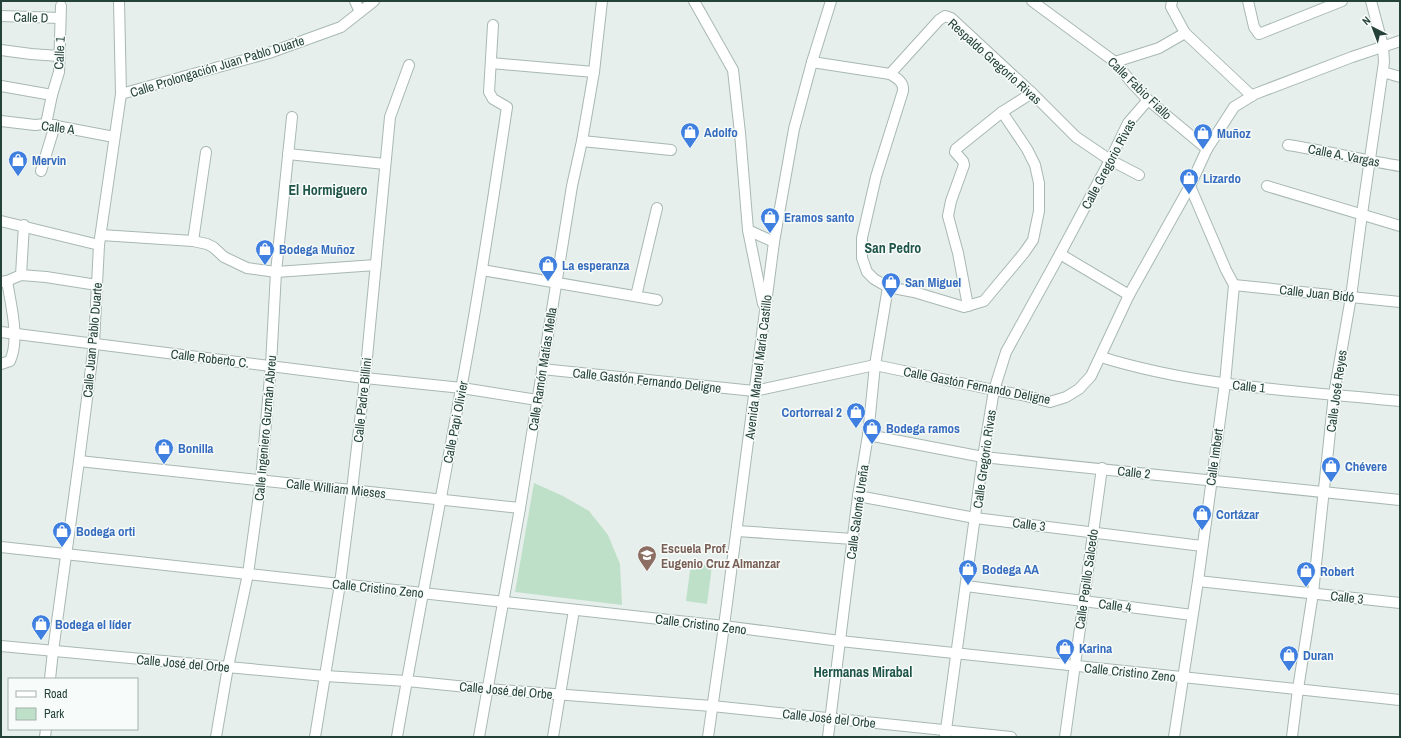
<svg xmlns="http://www.w3.org/2000/svg" width="1401" height="738" font-family="'Archivo Narrow',sans-serif">
  <style>
    .green { fill: #bfe0c8 }
    .lines { fill: none; stroke-linecap: round; stroke-linejoin: round }
    .minor-casing { stroke: #a8b8b2; stroke-width: 12 }
    .minor { stroke: #fff; stroke-width: 10 }
    .labels { text-anchor: middle; stroke-width: 3; stroke-linejoin: round; paint-order: stroke }
    .street-label { font-size: 13px; fill: #24423a; stroke: #f7fbf9 }
    .shop-label { font-size: 13px; font-weight: bold; fill: #366cbe; stroke: #f7fbf9; text-anchor: start }
    .education-label { font-size: 13px; font-weight: bold; fill: #785e54; stroke: #f7fbf9; text-anchor: start }
    .neighbourhood-label { font-size: 14px; font-weight: bold; fill: #1f5548; stroke: #f7fbf9 }
  </style>
  <rect width="100%" height="100%" fill="#e6efeb"/>
  <!-- green -->
  <g class="green">
    <path d="M534,483L563,496L589,511L608,535L620,564L622,605L515,592Z"/>
    <path d="M691,563L712,566L707,604L686,601Z"/>
  </g>
  <g class="lines">
    <defs>
      <g id="minor">
        <path d="M355,1L360,12"/>
        <path d="M694,1L733,70L740,133L748,230L774,242"/>
        <path d="M1032,1L1115,62L1132,83L1148,100L1207,149"/>
        <path d="M1172,1L1171,7L1185,33L1252,96"/>
        <path d="M1248,1L1254,27L1259,34L1342,1"/>
        <path d="M1,16L60,18"/>
        <path d="M1,50L31,54L59,56"/>
        <path d="M812,62L890,74L939,20L945,16L951,18L1032,93L1076,137L1110,160L1139,175"/>
        <path d="M1115,62L1159,48L1185,33"/>
        <path d="M491,63L594,72"/>
        <path d="M1383,72L1400,77"/>
        <path d="M890,74C897,78 904,82 903,91L876,177L862,238V258L867,272L874,279L888,287L914,292L964,307L984,301L1024,253L1033,240L1039,211V183L1035,165L1027,149L1002,112"/>
        <path d="M1,86L52,95"/>
        <path d="M121,94L269,53L341,27L374,1"/>
        <path d="M1,121L35,125L46,124L114,137"/>
        <path d="M46,124L52,95L59,72L61,6"/>
        <path d="M582,141L671,150"/>
        <path d="M1288,145C1326,151 1363,160 1400,166"/>
        <path d="M288,154L385,164"/>
        <path d="M41,171L55,125"/>
        <path d="M1267,186L1400,226"/>
        <path d="M1,221L99,245"/>
        <path d="M748,230L763,304"/>
        <path d="M101,235L193,241L207,244L213,247L224,257L247,268L276,272L376,265"/>
        <path d="M193,241L206,152"/>
        <path d="M1060,254L1129,295"/>
        <path d="M482,270L657,300"/>
        <path d="M21,275L24,225"/>
        <path d="M1,282L7,281L21,275L46,277L97,285"/>
        <path d="M1234,285L1400,302"/>
        <path d="M636,296L657,208"/>
        <path d="M968,306L958,253L948,216L951,201L964,165L963,161L955,152L956,149L1002,112L1032,93"/>
        <path d="M1,332L365,378L462,388L537,400"/>
        <path d="M1101,357C1197,387 1300,391 1400,401"/>
        <path d="M1,364L10,361C20,339 11,306 7,281"/>
        <path d="M542,369L754,391L875,365L994,390L1022,395L1050,402L1066,397L1079,389L1091,376L1129,295L1190,186L1207,149L1234,107L1255,94L1352,57L1400,41"/>
        <path d="M868,435L983,457L1400,500"/>
        <path d="M79,461L520,508"/>
        <path d="M858,496L975,518L1202,546"/>
        <path d="M737,531L853,539"/>
        <path d="M1,547L724,626L840,641L1400,700"/>
        <path d="M1198,581L1400,603"/>
        <path d="M966,586L1192,615"/>
        <path d="M1,646L325,676L407,681L487,689L712,706L1011,737"/>
        <path d="M50,679L53,651L79,461L94,344L99,245L121,94L119,1"/>
        <path d="M45,737L46,729"/>
        <path d="M216,737L228,667L248,574L261,480L271,365L276,272L292,117"/>
        <path d="M315,737L340,584L352,490L365,378L390,117L409,65"/>
        <path d="M397,737C417,621 440,505 461,389C479,295 493,201 507,107L493,99L489,92L493,25"/>
        <path d="M479,737L520,508L572,186L582,141L594,72L602,1"/>
        <path d="M553,737L574,610"/>
        <path d="M708,737L724,626L774,242L794,129L812,62L831,1"/>
        <path d="M828,737L858,496L868,435L875,365L888,287"/>
        <path d="M945,737L983,457L994,390L1006,352L1060,254L1110,160L1128,123L1148,100"/>
        <path d="M1065,737L1102,468"/>
        <path d="M1174,737L1198,581L1225,383L1234,285L1226,270L1190,186"/>
        <path d="M1292,737L1298,689L1313,593L1334,394L1351,297L1362,214L1384,62L1383,46L1371,1"/>
      </g>
    </defs>
    <!-- minor casing -->
    <use href="#minor" class="minor-casing"/>
    <!-- minor -->
    <use href="#minor" class="minor"/>
  </g>
  <!-- icons -->
  <defs>
    <symbol id="shop-pin" viewBox="-11 -11 22 30"><path d="M0 17L-7.5 6A9.5 9.5 0 1 1 7.5 6Z" fill="#3f7fe0" stroke="#f7fbf9"/><path d="M-5-2.5h2.3a2.7 3.5 0 0 1 5.4 0H5L5.5 6h-11ZM-1.5-2.5h3a1.5 2.3 0 0 0-3 0Z" fill="#fff"/></symbol>
    <symbol id="school-pin" viewBox="-11 -11 22 30"><path d="M0 17L-7.5 6A9.5 9.5 0 1 1 7.5 6Z" fill="#8d6e63" stroke="#f7fbf9"/><path d="M0-5L7-2L0 1L-7-2ZM-4 1L0 2.5L4 1V4Q0 6-4 4Z" fill="#fff"/></symbol>
  </defs>
  <g fill-rule="evenodd">
    <use href="#shop-pin" x="679" y="121" width="22" height="30"/>
    <use href="#shop-pin" x="1192" y="122" width="22" height="30"/>
    <use href="#shop-pin" x="7" y="149" width="22" height="30"/>
    <use href="#shop-pin" x="1178" y="167" width="22" height="30"/>
    <use href="#shop-pin" x="759" y="206" width="22" height="30"/>
    <use href="#shop-pin" x="254" y="238" width="22" height="30"/>
    <use href="#shop-pin" x="537" y="254" width="22" height="30"/>
    <use href="#shop-pin" x="880" y="271" width="22" height="30"/>
    <use href="#shop-pin" x="845" y="401" width="22" height="30"/>
    <use href="#shop-pin" x="861" y="417" width="22" height="30"/>
    <use href="#shop-pin" x="153" y="437" width="22" height="30"/>
    <use href="#shop-pin" x="1320" y="455" width="22" height="30"/>
    <use href="#shop-pin" x="1191" y="503" width="22" height="30"/>
    <use href="#shop-pin" x="51" y="520" width="22" height="30"/>
    <use href="#school-pin" x="636" y="544" width="22" height="30"/>
    <use href="#shop-pin" x="957" y="558" width="22" height="30"/>
    <use href="#shop-pin" x="1295" y="560" width="22" height="30"/>
    <use href="#shop-pin" x="30" y="613" width="22" height="30"/>
    <use href="#shop-pin" x="1054" y="637" width="22" height="30"/>
    <use href="#shop-pin" x="1278" y="644" width="22" height="30"/>
  </g>
  <g class="labels">
    <!-- street labels -->
    <g class="street-label">
      <text transform="translate(31 17) rotate(2)" y="5">Calle D</text>
      <text transform="translate(59 53) rotate(-87)" y="5">Calle 1</text>
      <text transform="translate(995 61) rotate(42)" y="5">Respaldo Gregorio Rivas</text>
      <text transform="translate(217 66) rotate(-17)" y="5">Calle Prolongación Juan Pablo Duarte</text>
      <text transform="translate(1140 88) rotate(44)" y="5">Calle Fabio Fiallo</text>
      <text transform="translate(58 127) rotate(7)" y="5">Calle A</text>
      <text transform="translate(1344 155) rotate(11)" y="5">Calle A. Vargas</text>
      <text transform="translate(1108 164) rotate(-62)" y="5">Calle Gregorio Rivas</text>
      <text transform="translate(1317 293) rotate(6)" y="5">Calle Juan Bidó</text>
      <text transform="translate(92 340) rotate(-85)" y="5">Calle Juan Pablo Duarte</text>
      <text transform="translate(210 358) rotate(7)" y="5">Calle Roberto C.</text>
      <text transform="translate(758 367) rotate(-83)" y="5">Avenida Manuel María Castillo</text>
      <text transform="translate(542 369) rotate(-81)" y="5">Calle Ramón Matías Mella</text>
      <text transform="translate(647 380) rotate(6)" y="5">Calle Gastón Fernando Deligne</text>
      <text transform="translate(977 385) rotate(11)" y="5">Calle Gastón Fernando Deligne</text>
      <text transform="translate(1249 386) rotate(6)" y="5">Calle 1</text>
      <text transform="translate(1336 391) rotate(-82)" y="5">Calle José Reyes</text>
      <text transform="translate(362 400) rotate(-84)" y="5">Calle Padre Billini</text>
      <text transform="translate(455 422) rotate(-79)" y="5">Calle Papi Olivier</text>
      <text transform="translate(265 428) rotate(-85)" y="5">Calle Ingeniero Guzmán Abreu</text>
      <text transform="translate(1214 457) rotate(-82)" y="5">Calle Imbert</text>
      <text transform="translate(984 459) rotate(-82)" y="5">Calle Gregorio Rivas</text>
      <text transform="translate(1134 472) rotate(6)" y="5">Calle 2</text>
      <text transform="translate(336 488) rotate(6)" y="5">Calle William Mieses</text>
      <text transform="translate(857 512) rotate(-82)" y="5">Calle Salomé Ureña</text>
      <text transform="translate(1029 524) rotate(7)" y="5">Calle 3</text>
      <text transform="translate(1086 579) rotate(-82)" y="5">Calle Pepillo Salcedo</text>
      <text transform="translate(378 588) rotate(6)" y="5">Calle Cristino Zeno</text>
      <text transform="translate(1347 597) rotate(7)" y="5">Calle 3</text>
      <text transform="translate(1115 605) rotate(7)" y="5">Calle 4</text>
      <text transform="translate(701 624) rotate(7)" y="5">Calle Cristino Zeno</text>
      <text transform="translate(183 663) rotate(5)" y="5">Calle José del Orbe</text>
      <text transform="translate(1130 672) rotate(6)" y="5">Calle Cristino Zeno</text>
      <text transform="translate(506 690) rotate(5)" y="5">Calle José del Orbe</text>
      <text transform="translate(829 718) rotate(6)" y="5">Calle José del Orbe</text>
    </g>
    <!-- shop labels -->
    <g class="shop-label">
      <text x="704" y="137">Adolfo</text>
      <text x="1217" y="138">Muñoz</text>
      <text x="32" y="165">Mervin</text>
      <text x="1203" y="183">Lizardo</text>
      <text x="784" y="222">Eramos santo</text>
      <text x="279" y="254">Bodega Muñoz</text>
      <text x="562" y="270">La esperanza</text>
      <text x="905" y="287">San Miguel</text>
      <text x="842" y="417" text-anchor="end">Cortorreal 2</text>
      <text x="886" y="433">Bodega ramos</text>
      <text x="178" y="453">Bonilla</text>
      <text x="1345" y="471">Chévere</text>
      <text x="1216" y="519">Cortázar</text>
      <text x="76" y="536">Bodega orti</text>
      <text x="982" y="574">Bodega AA</text>
      <text x="1320" y="576">Robert</text>
      <text x="55" y="629">Bodega el líder</text>
      <text x="1079" y="653">Karina</text>
      <text x="1303" y="660">Duran</text>
    </g>
    <!-- education labels -->
    <g class="education-label">
      <text x="661" y="553">Escuela Prof.<tspan x="661" dy="15">Eugenio Cruz Almanzar</tspan></text>
    </g>
    <!-- neighbourhood labels -->
    <g class="neighbourhood-label">
      <text x="328" y="195">El Hormiguero</text>
      <text x="893" y="253">San Pedro</text>
      <text x="863" y="677">Hermanas Mirabal</text>
    </g>
  </g>
  <!-- border -->
  <rect width="1401" height="738" fill="none" stroke="#24423a" stroke-width="4"/>
  <!-- legend -->
  <rect x="8" y="678" width="130" height="52" fill="#f7fbf9" stroke="#a3b1ad"/>
  <rect x="16" y="691" width="20" height="6" fill="#ffffff" stroke="#a3b1ad"/>
  <text x="44" y="698" font-size="12" fill="#24423a">Road</text>
  <rect x="16" y="708" width="20" height="12" fill="#bfe0c8" stroke="#a3b1ad"/>
  <text x="44" y="718" font-size="12" fill="#24423a">Park</text>
  <!-- north arrow -->
  <g transform="translate(1373 28) rotate(318)" stroke="#f7fbf9" stroke-width="3" paint-order="stroke">
  <path d="M0-3L7 15L0 10L-7 15Z" fill="#24423a"/>
  <text y="-6" font-size="11" font-weight="bold" text-anchor="middle" fill="#24423a">N</text>
  </g>
</svg>
